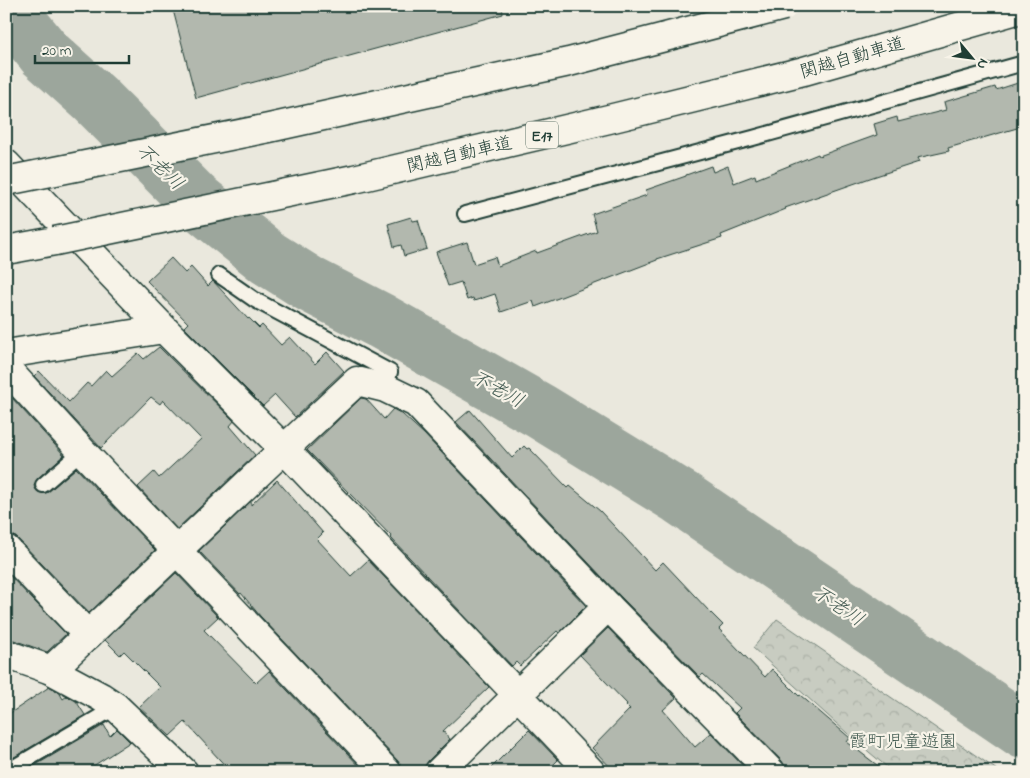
<svg xmlns="http://www.w3.org/2000/svg" width="1030" height="778" font-family="'Indie Flower','Klee One',sans-serif">
  <style>
    .forest { fill: url(#forest-crowns); stroke: #74847a }
    .lines { fill: none; stroke-linecap: round; stroke-linejoin: round }
    .river { stroke: #9ca69c; stroke-width: 56 }
    .building { fill: #b2b8ae; stroke: #1f3d34 }
    .service-casing { stroke: #1f3d34; stroke-width: 18 }
    .minor-casing { stroke: #1f3d34; stroke-width: 31 }
    .motorway-casing { stroke: #1f3d34; stroke-width: 31 }
    .service { stroke: #f7f3e8; stroke-width: 14 }
    .minor { stroke: #f7f3e8; stroke-width: 28 }
    .motorway { stroke: #f7f3e8; stroke-width: 28 }
    .motorway-bridge-casing { stroke: #1f3d34; stroke-width: 31; stroke-linecap: butt }
    .motorway-bridge { stroke: #f7f3e8; stroke-width: 28 }
    .labels { text-anchor: middle; stroke-width: 4.5; stroke-linejoin: round; paint-order: stroke }
    .shield { fill: #f7f3e8; stroke: #60746a; stroke-width: 1 }
    .shield-label { font-size: 16px; font-weight: bold; fill: #1f3d34 }
    .street-label { font-size: 18px; fill: #1f3d34; stroke: #f7f3e8 }
    .park-label { font-size: 18px; fill: #415a50; stroke: #f7f3e8 }
    .water-label { font-size: 19px; font-style: italic; fill: #445c53; stroke: #f7f3e8 }
  </style>
  <defs>
    <pattern id="forest-crowns" width="20" height="18" patternUnits="userSpaceOnUse" patternTransform="scale(1.25)"><rect width="20" height="18" fill="#c8ccc1"/><path d="M2 6a3 3 0 1 1 6 0M12 15a3 3 0 1 1 6 0" fill="none" stroke="#abb0a6"/></pattern>
  </defs>
  <rect width="100%" height="100%" fill="#eae8dd"/>
  <filter id="ink" filterUnits="userSpaceOnUse"><feTurbulence type="fractalNoise" baseFrequency=".02" numOctaves="2"/><feDisplacementMap in="SourceGraphic" scale="10" xChannelSelector="R" yChannelSelector="G"/><feConvolveMatrix kernelMatrix="1 2 1 2 8 2 1 2 1" color-interpolation-filters="sRGB"/></filter>
  <g filter="url(#ink)">
    <!-- forest -->
    <path class="forest" d="M777,619L1000,772H893L857,742L753,648Z"/>
    <g class="lines">
      <!-- river -->
      <path class="river" d="M6,6L45,54L95,99L195,199L268,258L311,285L381,321L540,411L680,497L1024,731"/>
    </g>
    <!-- building -->
    <g class="building">
      <path d="M172,6H502L503,14L196,98Z"/>
      <path d="M1024,81V126L948,148L949,151L917,158L919,162L870,178L785,208L786,209L721,235L722,238L657,259V260L535,307L533,301L501,312L495,294L474,301L473,298L467,300L461,282L448,286L436,252L467,242L474,264L495,257L498,266L536,251L537,253L597,231L592,214L647,195L646,190L686,176V175L711,166L713,172L728,166L734,183L755,175L756,179L818,154L819,156L877,135L874,124L897,117L898,122L946,110L944,102L995,87L996,90Z"/>
      <path d="M411,217L413,221L418,220L427,249L404,256L401,245L394,247L388,224Z"/>
      <path d="M171,258L185,273L191,267L208,286L213,281L248,319L249,318L259,328L262,325L281,345L290,337L315,364L327,352L344,371L295,417L275,395L263,406L184,327L188,323L147,281Z"/>
      <path d="M159,347L234,421L230,426L255,455L177,529L138,487L154,472L159,478L201,439L163,400L160,404L151,397L101,448L34,376L39,371L69,402L87,383L91,386L106,370L112,376L138,353L144,359Z"/>
      <path d="M12,398L64,455L37,479L35,483L34,486L37,491L41,493H45L48,492L76,468L155,550L89,613L17,538L11,534H6V404Z"/>
      <path d="M361,398L366,399L384,419L393,409L402,414L424,434L586,606L559,633L557,631L520,666L516,662L512,666L391,538L392,537L307,450Z"/>
      <path d="M470,410L512,458L524,446L527,449L529,448L568,488L570,486L600,511L655,570L663,562L709,611L723,625L719,629L765,677L772,669L799,696L800,695L850,738L847,742L886,772H786V768L782,761L735,713L740,708L703,674L700,677L619,595L456,422Z"/>
      <path d="M277,480L323,533L317,539L351,576L368,560L489,687L443,731L450,739L428,761L424,767V772H402V768L398,761L260,616L241,593L240,594L199,551L251,501V505Z"/>
      <path d="M6,572L66,634L47,652L11,639H6Z"/>
      <path d="M176,573L218,617L204,630L256,683L269,671L365,772H231L185,722L170,736L139,707L160,687L124,651L120,655L105,640Z"/>
      <path d="M608,628L676,698L663,710L695,747L711,733L749,772H615L592,748L630,709L626,705L627,704L580,655Z"/>
      <path d="M49,687L59,692L63,699L67,696L76,701L85,715L6,762V716Z"/>
      <path d="M104,725L110,736L117,729L130,742L84,772H24Z"/>
      <path d="M529,730L558,760L546,772H487Z"/>
    </g>
    <g class="lines">
      <defs>
        <g id="service">
          <path d="M465,214L753,138L1024,63"/>
          <path d="M219,275L255,300L390,372L385,388"/>
          <path d="M43,485L82,451"/>
          <path d="M6,772L116,707"/>
        </g>
        <g id="minor">
          <path d="M6,164L164,329L284,449L591,772"/>
          <path d="M6,354L164,329"/>
          <path d="M6,368L82,451L387,772"/>
          <path d="M6,549L88,635L284,449L357,381L385,388L416,403L608,606L771,772"/>
          <path d="M6,654L51,670L101,697L116,707L184,772"/>
          <path d="M51,670L88,635"/>
          <path d="M439,772L608,606"/>
        </g>
        <path id="motorway" d="M6,250L55,241"/>
      </defs>
      <!-- service casing -->
      <use href="#service" class="service-casing"/>
      <!-- minor casing -->
      <use href="#minor" class="minor-casing"/>
      <!-- motorway casing -->
      <use href="#motorway" class="motorway-casing"/>
      <!-- service -->
      <use href="#service" class="service"/>
      <!-- minor -->
      <use href="#minor" class="minor"/>
      <!-- motorway -->
      <use href="#motorway" class="motorway"/>
      <defs>
        <g id="motorway-bridge">
          <path d="M6,181L269,128L569,62L784,6"/>
          <path d="M55,241L354,179L609,119L804,71L1024,8"/>
        </g>
      </defs>
      <!-- motorway-bridge casing -->
      <use href="#motorway-bridge" class="motorway-bridge-casing"/>
      <!-- motorway-bridge -->
      <use href="#motorway-bridge" class="motorway-bridge"/>
    </g>
  </g>
  <g class="labels">
    <!-- shield labels -->
    <rect class="shield" x="526" y="121.5" width="32" height="27" rx="4"/>
    <g class="shield-label">
      <text x="542" y="141">E17</text>
    </g>
    <!-- street labels -->
    <g class="street-label">
      <text transform="translate(852 57) rotate(-16)" y="6">関越自動車道</text>
      <text transform="translate(459 154) rotate(-13)" y="6">関越自動車道</text>
    </g>
    <!-- park labels -->
    <g class="park-label">
      <text x="903" y="747">霞町児童遊園</text>
    </g>
    <!-- water labels -->
    <g class="water-label">
      <text transform="translate(161 166) rotate(44)" y="7">不老川</text>
      <text transform="translate(498 388) rotate(29)" y="7">不老川</text>
      <text transform="translate(839 605) rotate(34)" y="7">不老川</text>
    </g>
  </g>
  <!-- margin -->
  <rect width="1030" height="778" fill="none" stroke="#f7f3e8" stroke-width="25"/>
  <rect x="12" y="12" width="1005" height="753" fill="none" stroke="#1f3d34" stroke-width="2" filter="url(#ink)"/>
  <!-- north arrow -->
  <g transform="translate(972 58) rotate(119)" stroke="#f7f3e8" stroke-width="4" paint-order="stroke">
  <path d="M0-4L9 19L0 12L-9 19Z" fill="#1f3d34"/>
  <text y="-8" font-size="14" font-weight="bold" text-anchor="middle" fill="#1f3d34">N</text>
  </g>
  <!-- scale -->
  <path d="M35 55v8h94v-8" fill="none" stroke="#1f3d34" stroke-width="2.5"/>
  <text x="42" y="55" font-size="15" fill="#1f3d34" stroke="#f7f3e8" stroke-width="4" paint-order="stroke">20 m</text>
</svg>
